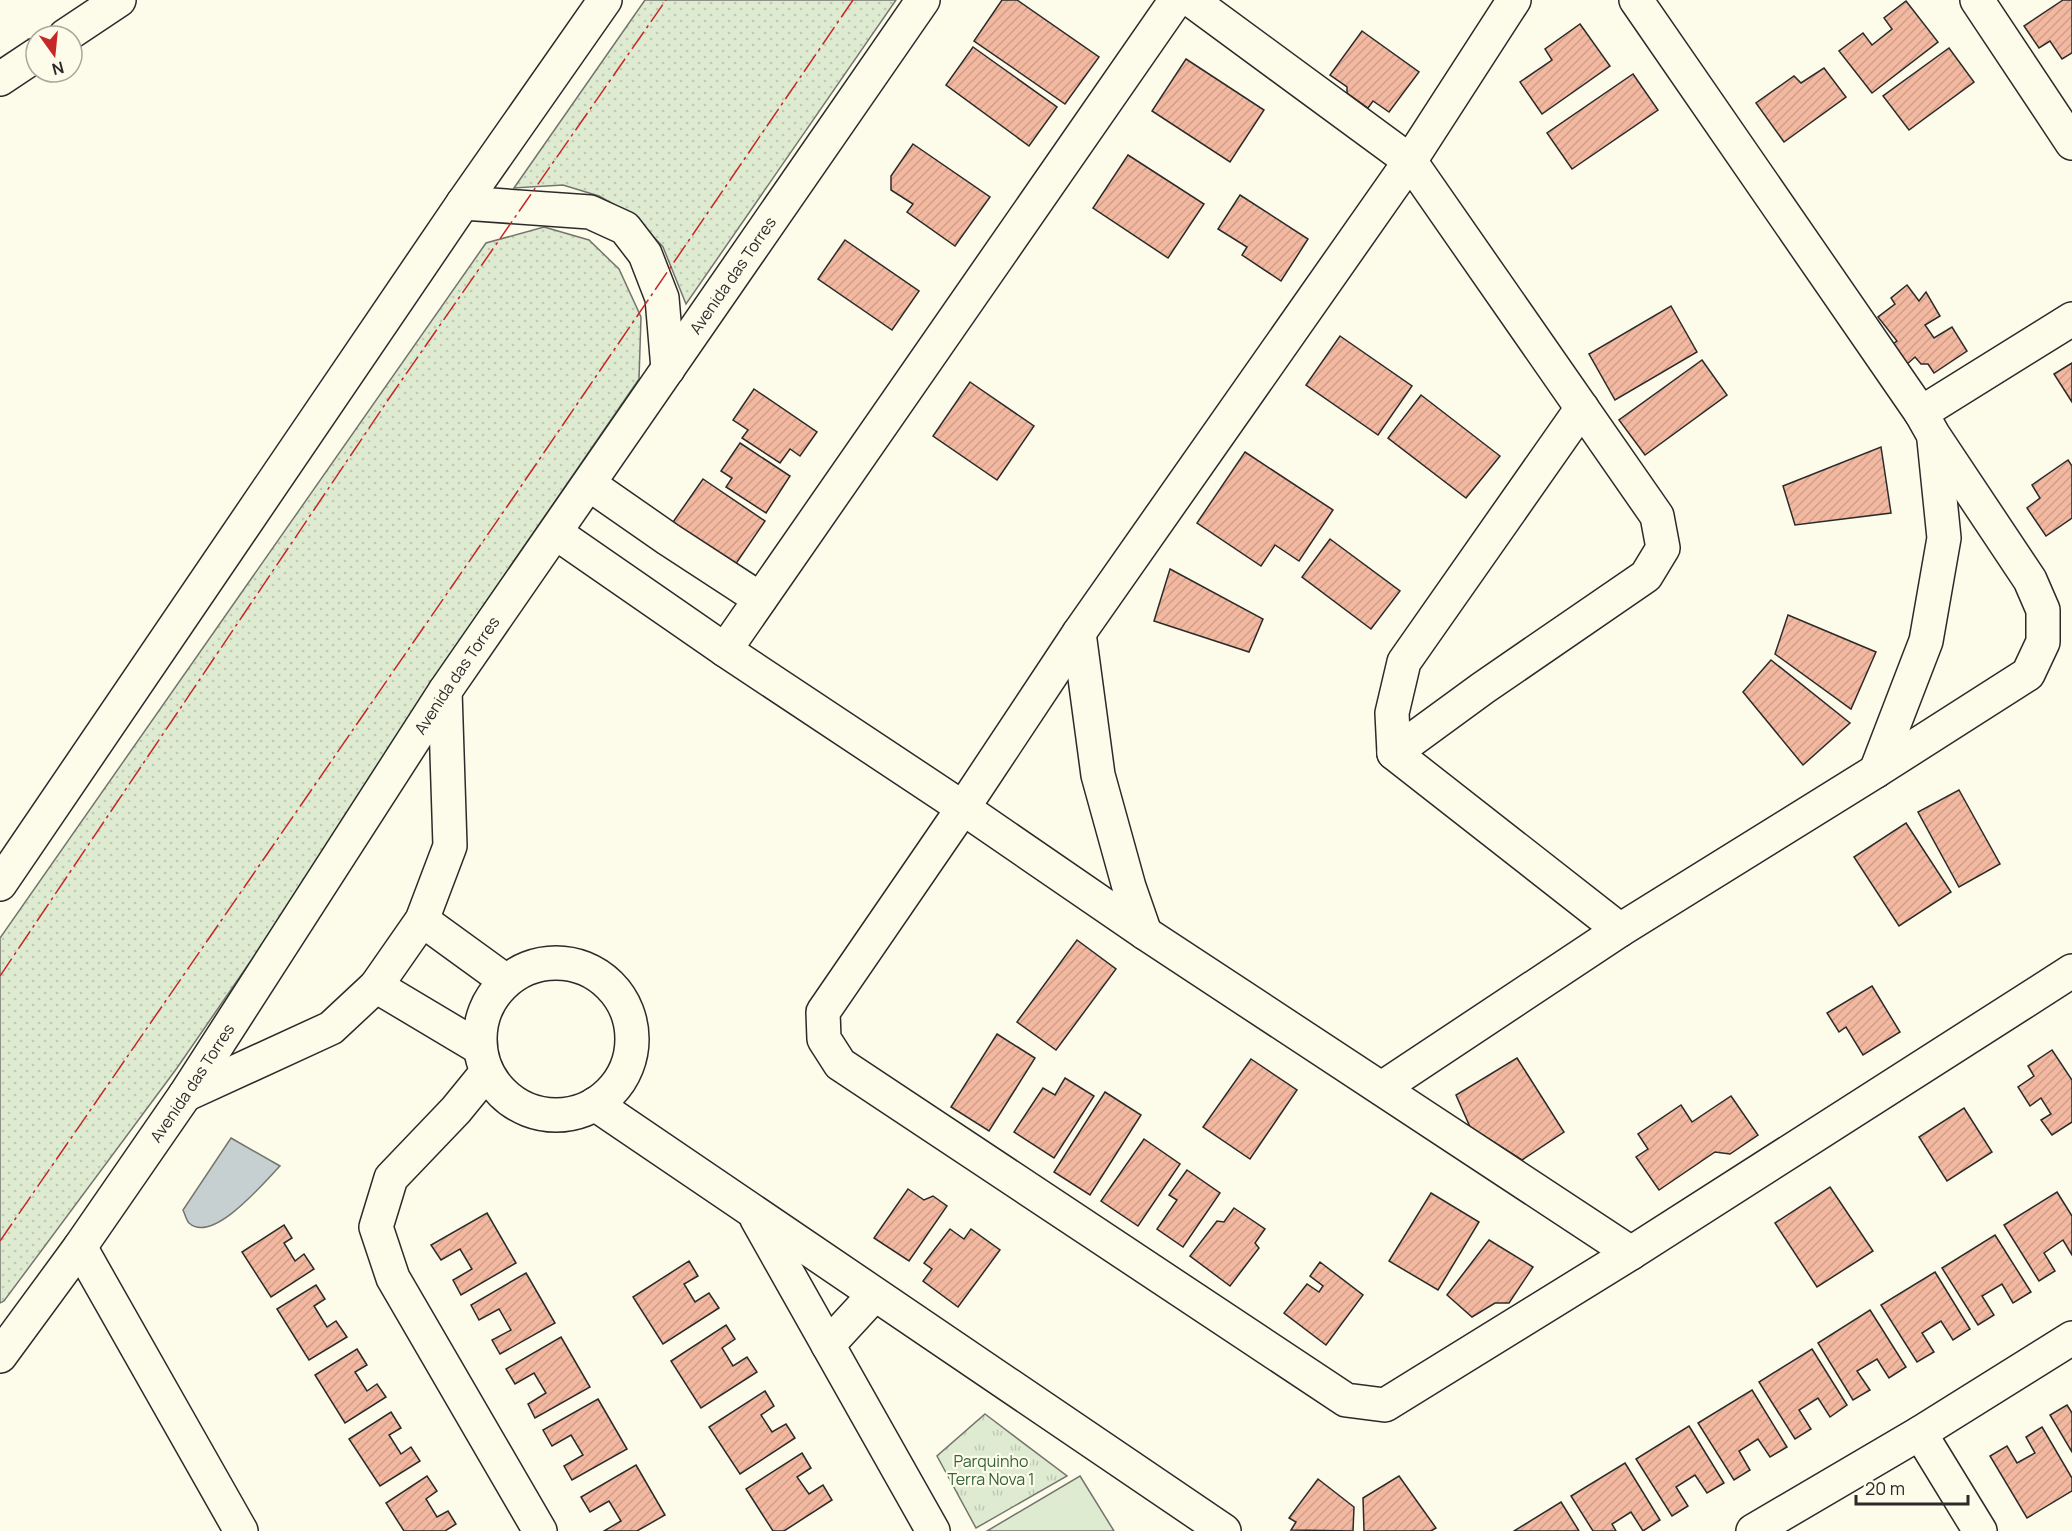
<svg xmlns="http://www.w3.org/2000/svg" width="2072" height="1531" font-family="Manrope,sans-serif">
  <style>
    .grass { fill: url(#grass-dots); stroke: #74746e; stroke-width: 1.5 }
    .park { fill: url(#park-tufts); stroke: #74746e; stroke-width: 1.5 }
    .garden { fill: #deebd1; stroke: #74746e; stroke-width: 1.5 }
    .water { fill: #c7d0d0; stroke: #74746e; stroke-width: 1.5 }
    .building { fill: url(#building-hatch); stroke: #2b2b2b; stroke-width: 1.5 }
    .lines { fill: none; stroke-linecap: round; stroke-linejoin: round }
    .street-casing { stroke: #2b2b2b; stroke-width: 36 }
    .secondary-casing { stroke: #2b2b2b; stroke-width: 36 }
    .street { stroke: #fdfbea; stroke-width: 33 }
    .secondary { stroke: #fdfbea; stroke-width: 33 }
    .power { stroke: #c62828; stroke-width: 1.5; stroke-dasharray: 21 4.5 3 4.5; stroke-linecap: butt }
    .labels { text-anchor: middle; stroke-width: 4.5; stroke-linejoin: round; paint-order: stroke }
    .street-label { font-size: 16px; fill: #2b2b2b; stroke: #fdfbea }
    .park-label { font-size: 16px; fill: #34623c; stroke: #fdfbea }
  </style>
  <defs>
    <pattern id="grass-dots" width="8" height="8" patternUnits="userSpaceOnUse" patternTransform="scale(1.5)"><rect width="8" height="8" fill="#deebd1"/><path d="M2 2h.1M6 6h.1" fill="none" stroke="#bfcab4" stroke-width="1.8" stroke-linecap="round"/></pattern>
    <pattern id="park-tufts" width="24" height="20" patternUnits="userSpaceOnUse" patternTransform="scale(1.5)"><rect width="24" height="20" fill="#deebd1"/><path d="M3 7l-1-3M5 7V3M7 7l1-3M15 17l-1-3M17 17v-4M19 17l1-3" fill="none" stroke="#bfcab4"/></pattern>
    <pattern id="building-hatch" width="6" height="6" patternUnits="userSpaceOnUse" patternTransform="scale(1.5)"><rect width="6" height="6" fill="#f2b8a0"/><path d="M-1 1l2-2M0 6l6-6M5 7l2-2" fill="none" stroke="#d09e8a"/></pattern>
  </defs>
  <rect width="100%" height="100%" fill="#fdfbea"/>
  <!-- grass -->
  <g class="grass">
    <path d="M645,0H896L686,304L663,247L633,215L599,196L563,185L514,188Z"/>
    <path d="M544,227L589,240L619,269L641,317L639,379L481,609L259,949L177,1068L4,1301L0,1303V938L486,243Z"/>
  </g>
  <!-- park -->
  <path class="park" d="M985,1414L1067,1476L976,1528L937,1456Z"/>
  <!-- garden -->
  <path class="garden" d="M1080,1476L1114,1531H987Z"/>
  <!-- water -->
  <path class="water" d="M231,1138L280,1166C265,1181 213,1245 189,1223C186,1220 185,1214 183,1210Z"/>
  <!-- building -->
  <g class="building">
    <path d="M1002,0H1017L1099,57L1065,104L974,41Z"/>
    <path d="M2063,0H2072V53L2062,59L2050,41L2039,48L2024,26Z"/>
    <path d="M1906,1L1938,42L1872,93L1839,51L1863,33L1872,45L1892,29L1884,18Z"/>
    <path d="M1580,24L1610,66L1542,114L1520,82L1552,60L1545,49Z"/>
    <path d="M1362,31L1419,72L1389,112L1373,101L1368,108L1347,93V87L1330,75Z"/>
    <path d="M973,47L1057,107L1029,146L946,85Z"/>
    <path d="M1949,48L1974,82L1909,130L1883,96Z"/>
    <path d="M1186,59L1264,110L1230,162L1152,111Z"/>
    <path d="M1824,68L1846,97L1784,142L1756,103L1794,76L1801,83Z"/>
    <path d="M1633,74L1658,110L1572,169L1547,133Z"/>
    <path d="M913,144L990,197L955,246L907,212L913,204L891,190V176Z"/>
    <path d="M1128,155L1204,204L1168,258L1093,208Z"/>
    <path d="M1240,195L1308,239L1281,281L1242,255L1247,247L1218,229Z"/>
    <path d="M845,240L919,291L892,330L818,279Z"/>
    <path d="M1907,285L1919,301L1926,292L1940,316L1925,325L1934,338L1952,327L1967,351L1934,373L1928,364H1921L1915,357L1906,365L1890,346L1897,341L1878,317L1895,304L1891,298Z"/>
    <path d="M1671,306L1697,352L1615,400L1589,354Z"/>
    <path d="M1340,336L1412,386L1378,435L1306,385Z"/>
    <path d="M1702,360L1727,395L1645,455L1619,420Z"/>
    <path d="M2072,363V402L2054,374Z"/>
    <path d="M970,382L1034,426L997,480L933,436Z"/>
    <path d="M754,389L817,432L800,456L790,449L780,463L742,438L748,430L733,420Z"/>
    <path d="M1421,395L1500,456L1466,498L1388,438Z"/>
    <path d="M740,443L790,476L766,513L726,487L732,478L721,471Z"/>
    <path d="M1881,447L1891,513L1795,525L1783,486Z"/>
    <path d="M1245,452L1333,510L1299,561L1275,545L1261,566L1197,523Z"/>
    <path d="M2068,460L2072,466V518L2046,536L2027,508L2040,498L2032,485Z"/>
    <path d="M703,479L765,521L733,568L671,525Z"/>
    <path d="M1330,539L1400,591L1371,629L1302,577Z"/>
    <path d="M1170,569L1263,619L1249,652L1154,621Z"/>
    <path d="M1788,615L1876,652L1851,709L1775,654Z"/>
    <path d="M1771,660L1850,723L1803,765L1743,692Z"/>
    <path d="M1959,790L2000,864L1959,887L1918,812Z"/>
    <path d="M1906,823L1951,892L1899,926L1854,857Z"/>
    <path d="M1077,940L1116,969L1056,1050L1017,1022Z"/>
    <path d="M1872,986L1900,1032L1863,1055L1846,1027L1839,1032L1827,1013Z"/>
    <path d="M997,1034L1035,1058L989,1131L951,1107Z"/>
    <path d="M2052,1050L2072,1080V1122L2052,1135L2041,1120L2051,1114L2041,1098L2030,1106L2018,1087L2034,1076L2028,1066Z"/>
    <path d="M1517,1058L1564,1132L1522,1160L1470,1127L1456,1095Z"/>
    <path d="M1251,1059L1297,1090L1250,1159L1203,1127Z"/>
    <path d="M1065,1078L1094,1096L1054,1158L1014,1132L1043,1088L1055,1095Z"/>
    <path d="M1105,1092L1141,1115L1090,1195L1054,1172Z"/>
    <path d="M1731,1096L1758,1135L1730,1154L1715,1152L1659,1190L1636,1157L1648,1149L1638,1134L1681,1105L1692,1122Z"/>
    <path d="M1964,1108L1992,1152L1947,1181L1919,1137Z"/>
    <path d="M1144,1139L1180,1164L1138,1226L1101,1201Z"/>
    <path d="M1187,1170L1220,1193L1183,1247L1157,1229L1177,1200L1169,1195Z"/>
    <path d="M1830,1187L1873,1251L1817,1287L1775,1223Z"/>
    <path d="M908,1189L924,1200L933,1196L947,1206L909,1261L874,1238Z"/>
    <path d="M2057,1192L2072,1216V1255L2063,1240L2044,1253L2055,1271L2039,1281L2004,1225Z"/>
    <path d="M1431,1193L1479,1222L1438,1290L1389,1261Z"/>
    <path d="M1234,1208L1265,1229L1255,1243L1259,1248L1230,1286L1190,1256L1217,1221L1224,1222Z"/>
    <path d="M487,1213L516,1263L461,1295L453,1280L472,1269L460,1249L441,1260L431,1245Z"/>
    <path d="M284,1225L292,1238L284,1243L295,1261L304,1254L314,1269L271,1297L242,1252Z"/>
    <path d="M950,1229L964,1239L971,1229L1000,1250L958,1307L923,1281L932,1269L924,1263Z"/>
    <path d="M1995,1235L2031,1292L2013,1303L2002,1284L1982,1296L1994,1315L1978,1325L1942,1268Z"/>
    <path d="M1489,1240L1533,1267L1509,1303H1495L1472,1317L1447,1295Z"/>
    <path d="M689,1261L698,1276L684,1284L695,1302L709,1293L719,1308L663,1344L633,1297Z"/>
    <path d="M1320,1262L1363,1295L1326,1345L1284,1313L1307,1284L1319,1292L1323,1286L1310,1276Z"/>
    <path d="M1935,1272L1970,1329L1953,1340L1941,1321L1922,1333L1934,1352L1917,1362L1881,1305Z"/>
    <path d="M526,1273L555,1323L500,1354L492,1340L511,1330L499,1309L479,1320L471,1305Z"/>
    <path d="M316,1285L325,1299L314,1306L327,1327L336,1321L347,1337L309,1360L277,1309Z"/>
    <path d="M1870,1310L1906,1367L1889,1378L1877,1359L1857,1371L1870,1390L1853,1400L1818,1343Z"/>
    <path d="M726,1325L735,1339L722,1348L733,1366L747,1357L757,1372L701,1408L671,1361Z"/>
    <path d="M561,1337L590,1387L535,1418L528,1404L546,1393L534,1373L515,1384L506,1369Z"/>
    <path d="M357,1349L367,1365L355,1372L367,1391L377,1384L386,1397L345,1423L315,1375Z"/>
    <path d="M1812,1349L1847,1405L1830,1417L1818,1398L1799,1410L1811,1429L1795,1439L1759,1382Z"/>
    <path d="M1752,1390L1787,1447L1770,1457L1758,1439L1739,1451L1750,1470L1734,1480L1698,1423Z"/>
    <path d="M765,1391L774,1406L761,1415L772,1432L786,1424L795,1438L740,1474L709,1427Z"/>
    <path d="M598,1399L627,1449L572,1480L564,1466L583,1455L571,1435L552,1446L543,1430Z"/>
    <path d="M2067,1405L2072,1413V1452L2050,1415Z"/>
    <path d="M391,1412L401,1428L389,1435L401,1454L411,1447L420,1461L380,1486L349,1439Z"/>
    <path d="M1689,1426L1724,1483L1707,1493L1695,1475L1676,1487L1688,1506L1672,1516L1636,1459Z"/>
    <path d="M2042,1427L2072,1478V1491L2027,1518L1990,1456L2007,1446L2017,1463L2035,1453L2026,1437Z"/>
    <path d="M802,1453L811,1468L797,1477L809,1494L823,1485L832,1500L784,1531H773L746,1489Z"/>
    <path d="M1625,1463L1660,1520L1643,1531L1631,1512L1612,1524L1616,1531H1593L1571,1496Z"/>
    <path d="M636,1465L665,1515L637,1531H604L621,1521L609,1501L590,1512L581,1497Z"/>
    <path d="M427,1476L437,1491L426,1499L437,1517L448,1511L456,1524L445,1531H404L386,1503Z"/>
    <path d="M1399,1476L1436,1528L1431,1531H1364L1363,1498Z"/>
    <path d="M1318,1479L1354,1507L1353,1531L1291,1530L1296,1522L1289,1518Z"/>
    <path d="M1561,1502L1579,1531H1514Z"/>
  </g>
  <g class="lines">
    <defs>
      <g id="street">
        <path d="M1176,0L725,650L963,808L1145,933L1631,1253"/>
        <path d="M1191,0L1410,161L1657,516L1663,548L1646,576L1483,688L1394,753"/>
        <path d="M1514,0L1410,161L1079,633L963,808L823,1012L824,1039L840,1064L1346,1400L1385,1405L1631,1253L2072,971"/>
        <path d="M1977,0L2072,143"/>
        <path d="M65,36L119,0"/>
        <path d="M0,79L36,55"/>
        <path d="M1582,408L1404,662L1392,713L1394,753L1620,930"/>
        <path d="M1921,413L2072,319"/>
        <path d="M589,484L668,539L760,599"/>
        <path d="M556,533L725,650"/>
        <path d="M1079,633L1098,775L1129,887L1145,933"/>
        <path d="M1876,771L1926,641L1944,538L1934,440"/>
        <path d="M422,920L506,981"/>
        <circle cx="556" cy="1039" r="76"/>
        <path d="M376,986L480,1048"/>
        <path d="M487,1072L456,1110L391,1178L376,1227L393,1278L540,1531"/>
        <path d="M1382,1088L1620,930L1876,771L2028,674L2043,642V610L2030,580L1934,436L1921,413L1636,0"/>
        <path d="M185,1095L331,1028L376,986L422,920L450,846L445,691"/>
        <path d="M595,1104L1224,1531"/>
        <path d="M757,1219L933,1531"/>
        <path d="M80,1247L241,1531"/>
        <path d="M828,1345L874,1295"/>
        <path d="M1920,1433L1980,1531"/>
        <path d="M1753,1531L1920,1433L2072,1338"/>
      </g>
      <g id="secondary">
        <path d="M463,203L590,212L625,228L645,254L662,298L668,369"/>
        <path d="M0,884L463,203L605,0"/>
        <path id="s1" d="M0,1356L80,1247L185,1095L445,691L923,0"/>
      </g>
    </defs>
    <!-- street casing -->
    <use href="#street" class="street-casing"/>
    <!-- secondary casing -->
    <use href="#secondary" class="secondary-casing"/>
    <!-- street -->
    <use href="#street" class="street"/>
    <!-- secondary -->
    <use href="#secondary" class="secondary"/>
    <!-- power -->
    <g class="power">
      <path d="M0,976L390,397L666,0"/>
      <path d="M0,1241L515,495L853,0"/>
    </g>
  </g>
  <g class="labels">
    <!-- street labels -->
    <g class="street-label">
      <text dy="6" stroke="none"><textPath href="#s1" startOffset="1306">Avenida das Torres</textPath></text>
      <text dy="6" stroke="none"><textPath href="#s1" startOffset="820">Avenida das Torres</textPath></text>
      <text dy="6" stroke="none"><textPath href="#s1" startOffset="334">Avenida das Torres</textPath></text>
    </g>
    <!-- park labels -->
    <g class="park-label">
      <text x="991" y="1467">Parquinho<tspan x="991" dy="18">Terra Nova 1</tspan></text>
    </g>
  </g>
  <!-- north arrow -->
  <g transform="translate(54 54) rotate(165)"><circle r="28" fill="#fdfbea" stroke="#a9a89e" stroke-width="1.5"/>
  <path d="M0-4.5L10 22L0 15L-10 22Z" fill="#c62828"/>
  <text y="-9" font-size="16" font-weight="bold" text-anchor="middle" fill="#2b2b2b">N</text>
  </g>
  <!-- scale -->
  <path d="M1856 1495v9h112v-9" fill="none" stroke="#2b2b2b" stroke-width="3"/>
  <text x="1865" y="1495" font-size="18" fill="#2b2b2b" stroke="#fdfbea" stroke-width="4.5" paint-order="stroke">20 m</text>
</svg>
